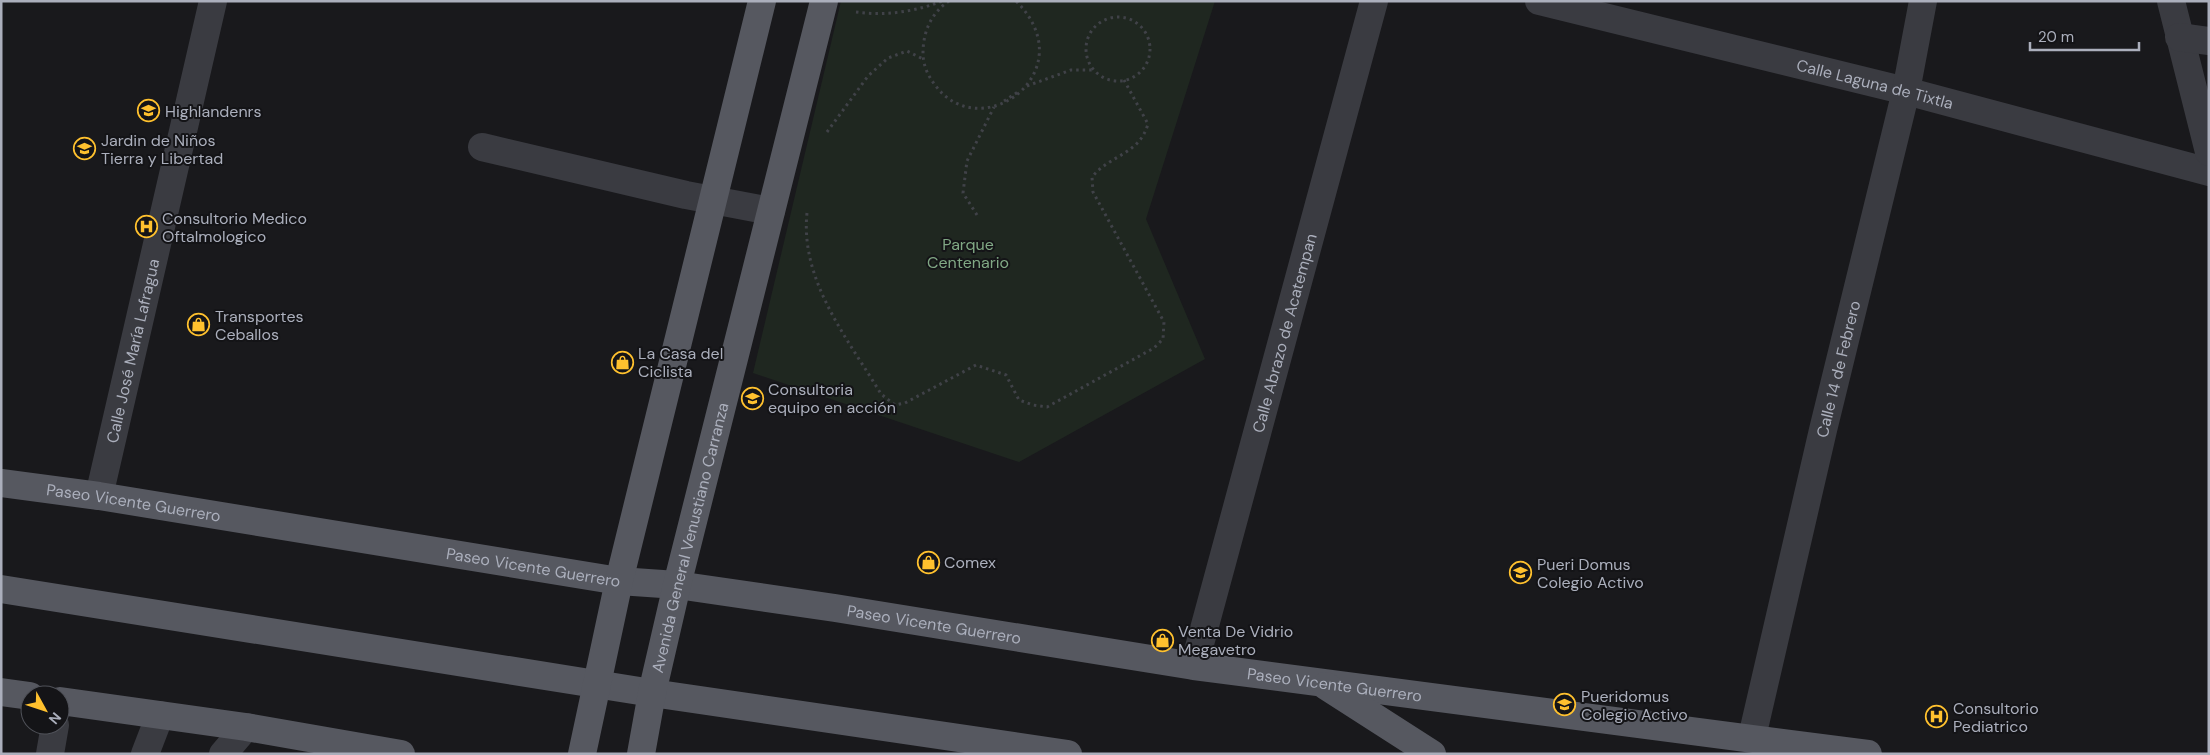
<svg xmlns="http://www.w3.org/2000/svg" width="2210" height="755" font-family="'DM Sans',sans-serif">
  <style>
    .green { fill: #1f2720 }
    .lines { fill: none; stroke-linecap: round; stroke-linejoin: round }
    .path { stroke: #404248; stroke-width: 3; stroke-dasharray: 2.5 4; stroke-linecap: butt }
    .minor { stroke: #3a3b41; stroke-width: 28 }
    .major { stroke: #565860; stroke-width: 28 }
    .labels { text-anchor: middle; stroke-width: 4; stroke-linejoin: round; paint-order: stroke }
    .street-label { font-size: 16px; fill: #abafbc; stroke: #141417 }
    .poi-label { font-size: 16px; fill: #abafbc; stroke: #141417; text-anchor: start }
    .park-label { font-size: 16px; fill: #81a885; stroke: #141417 }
  </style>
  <rect width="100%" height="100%" fill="#19191c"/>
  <!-- green -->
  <path class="green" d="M841,1H1215L1146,219L1205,359L1019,462L753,373Z"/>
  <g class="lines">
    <!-- path -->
    <g class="path">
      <path d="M949,1C931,13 923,32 923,53C923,65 928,76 935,85C981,148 1086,71 1016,1"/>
      <path d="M856,12C884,16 915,12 942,1"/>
      <circle cx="1118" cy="49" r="32"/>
      <path d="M1027,86L1071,70H1094"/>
      <path d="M1004,101L1018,92"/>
      <path d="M827,132L868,76L888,58L907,51L923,59"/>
      <path d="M807,213C800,281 848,339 881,394L895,405L905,403L976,365L1006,375L1019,400L1033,405L1047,407L1154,348L1163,339L1164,322L1093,192L1092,177C1111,154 1139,155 1148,124L1124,80"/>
      <path d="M977,215L963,193L967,161L994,107"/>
    </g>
    <!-- minor -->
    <g class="minor">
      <path id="s1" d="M1539,1L1906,91L2209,172"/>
      <path d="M2171,1L2209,152"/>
      <path d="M2179,37L2209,41"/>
      <path d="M482,147L686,195L771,211"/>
      <path id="s2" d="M99,496L213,1"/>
      <path id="s3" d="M1194,666L1374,1"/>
      <path id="s4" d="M1752,737L1823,430L1906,91L1923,1"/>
      <path d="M50,754L55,725"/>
      <path d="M145,754L160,715"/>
      <path d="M223,754L246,727"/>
    </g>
    <!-- major -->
    <g class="major">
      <path id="s5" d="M1,483L99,496L619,581L677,585L835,608L1194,666L1868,754"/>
      <path d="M1,589L652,693L1068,754"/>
      <path d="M1326,686L1432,754"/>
      <path d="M1,692L30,696"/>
      <path d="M60,701L246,727L401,754"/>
      <path d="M582,754L619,581L762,1"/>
      <path id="s6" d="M641,754L652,693L677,585L824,1"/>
    </g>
  </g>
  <!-- icons -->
  <defs>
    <symbol id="school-ring" viewBox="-11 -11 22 22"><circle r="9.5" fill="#141417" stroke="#ffc12e" stroke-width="1.5"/><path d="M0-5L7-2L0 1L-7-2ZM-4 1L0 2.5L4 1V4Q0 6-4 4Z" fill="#ffc12e"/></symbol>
    <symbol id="hospital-ring" viewBox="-11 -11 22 22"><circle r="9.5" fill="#141417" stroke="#ffc12e" stroke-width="1.5"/><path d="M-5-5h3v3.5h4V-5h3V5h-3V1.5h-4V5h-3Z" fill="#ffc12e"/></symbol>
    <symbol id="shop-ring" viewBox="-11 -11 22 22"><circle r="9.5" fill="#141417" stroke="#ffc12e" stroke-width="1.5"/><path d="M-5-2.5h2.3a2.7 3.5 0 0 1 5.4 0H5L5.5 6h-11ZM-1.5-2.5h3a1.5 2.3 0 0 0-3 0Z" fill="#ffc12e"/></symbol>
    <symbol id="university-ring" viewBox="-11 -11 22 22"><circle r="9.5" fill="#141417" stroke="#ffc12e" stroke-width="1.5"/><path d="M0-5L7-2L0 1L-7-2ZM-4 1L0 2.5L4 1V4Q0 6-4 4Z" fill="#ffc12e"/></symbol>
  </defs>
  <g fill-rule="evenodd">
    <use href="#school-ring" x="136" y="98" width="25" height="25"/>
    <use href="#school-ring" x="72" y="136" width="25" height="25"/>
    <use href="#hospital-ring" x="134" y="214" width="25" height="25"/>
    <use href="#shop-ring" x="186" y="312" width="25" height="25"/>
    <use href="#shop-ring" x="610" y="350" width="25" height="25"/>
    <use href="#university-ring" x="740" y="386" width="25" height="25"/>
    <use href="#shop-ring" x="916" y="550" width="25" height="25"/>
    <use href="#school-ring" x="1508" y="560" width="25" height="25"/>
    <use href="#shop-ring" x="1150" y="628" width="25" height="25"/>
    <use href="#school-ring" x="1552" y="692" width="25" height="25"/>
    <use href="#hospital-ring" x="1924" y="704" width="25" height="25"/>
  </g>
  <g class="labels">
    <!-- street labels -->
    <g class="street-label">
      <text dy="6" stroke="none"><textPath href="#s1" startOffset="346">Calle Laguna de Tixtla</textPath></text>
      <text dy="6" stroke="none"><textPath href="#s3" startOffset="345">Calle Abrazo de Acatempan</textPath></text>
      <text dy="6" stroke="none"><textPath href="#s2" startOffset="149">Calle José María Lafragua</textPath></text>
      <text dy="6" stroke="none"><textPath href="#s4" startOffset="378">Calle 14 de Febrero</textPath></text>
      <text dy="6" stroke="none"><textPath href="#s5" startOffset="134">Paseo Vicente Guerrero</textPath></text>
      <text dy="6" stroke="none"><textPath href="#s6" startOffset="222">Avenida General Venustiano Carranza</textPath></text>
      <text dy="6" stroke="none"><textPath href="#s5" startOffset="539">Paseo Vicente Guerrero</textPath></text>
      <text dy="6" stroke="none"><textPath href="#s5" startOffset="944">Paseo Vicente Guerrero</textPath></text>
      <text dy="6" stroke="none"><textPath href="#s5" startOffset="1349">Paseo Vicente Guerrero</textPath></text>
    </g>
    <!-- poi labels -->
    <g class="poi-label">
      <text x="165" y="117">Highlandenrs</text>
      <text x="101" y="146">Jardin de Niños<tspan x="101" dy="18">Tierra y Libertad</tspan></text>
      <text x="162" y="224">Consultorio Medico<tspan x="162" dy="18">Oftalmologico</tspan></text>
      <text x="215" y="322">Transportes<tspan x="215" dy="18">Ceballos</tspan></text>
      <text x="638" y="359">La Casa del<tspan x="638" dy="18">Ciclista</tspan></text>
      <text x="768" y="395">Consultoria<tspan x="768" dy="18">equipo en acción</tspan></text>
      <text x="944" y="568">Comex</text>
      <text x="1537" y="570">Pueri Domus<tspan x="1537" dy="18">Colegio Activo</tspan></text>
      <text x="1178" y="637">Venta De Vidrio<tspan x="1178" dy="18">Megavetro</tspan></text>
      <text x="1581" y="702">Pueridomus<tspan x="1581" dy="18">Colegio Activo</tspan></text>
      <text x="1953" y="714">Consultorio<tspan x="1953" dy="18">Pediatrico</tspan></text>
    </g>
    <!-- park labels -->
    <g class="park-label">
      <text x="968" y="250">Parque<tspan x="968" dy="18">Centenario</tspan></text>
    </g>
  </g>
  <!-- border -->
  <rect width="2210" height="755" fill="none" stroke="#abafbc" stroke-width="5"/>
  <!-- north arrow -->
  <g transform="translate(45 710) rotate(130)"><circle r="24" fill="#141417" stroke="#505259"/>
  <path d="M0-4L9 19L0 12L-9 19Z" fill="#ffc12e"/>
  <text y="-8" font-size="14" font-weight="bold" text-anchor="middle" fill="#abafbc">N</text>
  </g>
  <!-- scale -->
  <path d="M2030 42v8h109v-8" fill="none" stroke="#abafbc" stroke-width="2.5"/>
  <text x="2038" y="42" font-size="15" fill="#abafbc" stroke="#141417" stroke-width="4" paint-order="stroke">20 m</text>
</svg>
